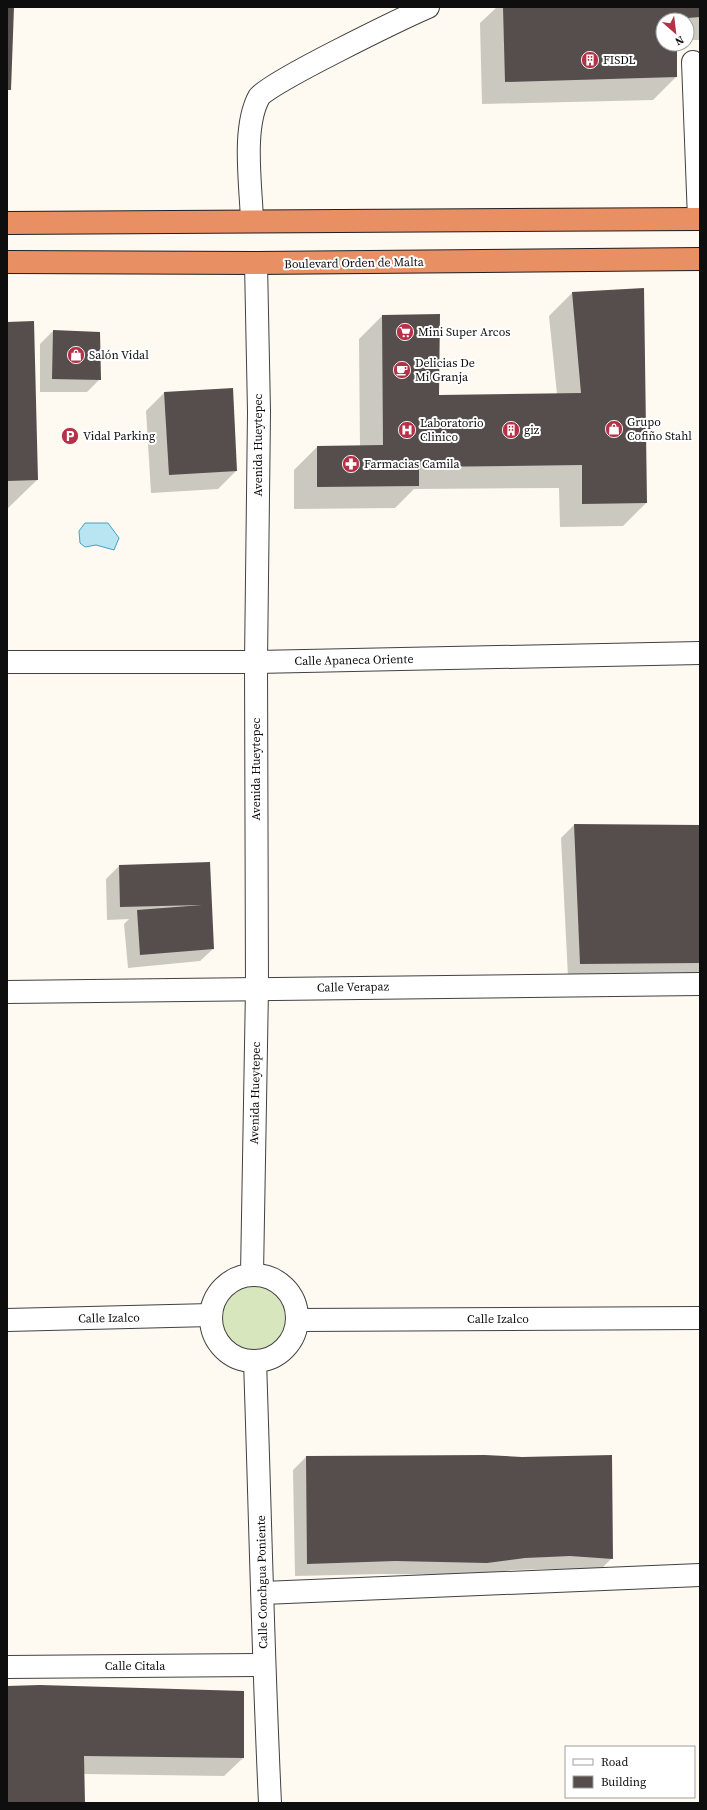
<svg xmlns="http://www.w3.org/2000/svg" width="707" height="1810" font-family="'Source Serif 4',serif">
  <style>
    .green { fill: #d7e6bd }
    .water { fill: #b9e4f1; stroke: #46a1c3 }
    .shadow { fill: #0003 }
    .building { fill: #564e4c }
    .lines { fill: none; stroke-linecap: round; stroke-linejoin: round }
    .minor-casing { stroke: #414141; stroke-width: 24 }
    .highway-casing { stroke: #1f1f1f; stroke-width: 24 }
    .minor { stroke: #fff; stroke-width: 22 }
    .highway { stroke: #e98f64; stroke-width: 22 }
    .labels { text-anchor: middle; stroke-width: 4; stroke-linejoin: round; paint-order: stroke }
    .poi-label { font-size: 12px; fill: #0e0e0e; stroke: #fff; text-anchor: start }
    .street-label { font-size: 12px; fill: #0e0e0e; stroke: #fff }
  </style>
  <rect width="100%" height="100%" fill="#fefaf1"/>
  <!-- green -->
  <circle class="green" cx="254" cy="1319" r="32"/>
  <!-- water -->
  <path class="water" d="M85,523H108L119,538L114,550L96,545L85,547L80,543L79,531Z"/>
  <!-- shadow -->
  <g class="shadow">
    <path d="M497,7H700V40H687V20H663V44H676V77L653,100L482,104L480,23Z"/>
    <path d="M572,293L646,503L623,526L560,527L559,488L414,489L395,508L294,509V470L317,447H360L359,339L382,316L438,396L557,394L549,316Z"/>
    <path d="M7,323L37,480L7,509Z"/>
    <path d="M53,331L100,379L87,392H40V344Z"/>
    <path d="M164,393L236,471L218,489L151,493L146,411Z"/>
    <path d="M574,825L700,827V976L568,977L561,838Z"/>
    <path d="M209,863L213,949L200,961L128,968L124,924L129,919L107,920L106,879L119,866Z"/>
    <path d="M306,1457L612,1558L599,1571L556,1569L511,1570L473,1575L382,1574L295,1576L293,1470Z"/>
    <path d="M7,1688L243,1758L224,1776L83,1774L84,1803H7Z"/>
  </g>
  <!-- building -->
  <g class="building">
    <path d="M7,7H14L11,90H7Z"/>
    <path d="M503,7H700V17L663,20V44H677V77L505,82Z"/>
    <path d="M644,288L647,503L582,504V465L419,467V486L317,487V446L383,445L382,315L440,314L439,395L581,393L572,292Z"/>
    <path d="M34,321L38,480L7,481V322Z"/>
    <path d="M53,330L100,332L101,380L52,379Z"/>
    <path d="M233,388L237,471L169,475L164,392Z"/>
    <path d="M574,824L700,825V963L580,964Z"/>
    <path d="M210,862L214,949L140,955L137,910L202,905L120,907L119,865Z"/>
    <path d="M485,1455L522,1457L612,1455L613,1559L570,1556L525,1558L487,1563L395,1561L307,1564L306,1456Z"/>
    <path d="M40,1685L244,1691V1758L84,1756L85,1803H7V1686Z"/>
  </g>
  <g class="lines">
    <defs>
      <g id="minor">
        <path d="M693,62L699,219"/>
        <path d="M252,221C251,186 242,128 259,97C266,84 405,17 428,7"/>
        <path d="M7,662H256L700,653"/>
        <path d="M7,992L700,984"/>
        <circle cx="254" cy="1318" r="43"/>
        <path d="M252,1275L257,988L256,662L259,412L256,263"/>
        <path d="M7,1320L211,1315"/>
        <path d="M297,1320L700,1318"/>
        <path d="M255,1361C260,1508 263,1656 270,1803"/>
        <path d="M263,1593L700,1575"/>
        <path d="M7,1667L263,1665"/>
      </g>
      <g id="highway">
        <path d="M7,223L700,219"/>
        <path d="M7,262L256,263L700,259"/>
      </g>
    </defs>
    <!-- minor casing -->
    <use href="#minor" class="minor-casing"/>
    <!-- highway casing -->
    <use href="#highway" class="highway-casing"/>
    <!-- minor -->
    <use href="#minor" class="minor"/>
    <!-- highway -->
    <use href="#highway" class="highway"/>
  </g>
  <!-- icons -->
  <defs>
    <symbol id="building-disc" viewBox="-11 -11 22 22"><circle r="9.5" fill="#b43148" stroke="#fff"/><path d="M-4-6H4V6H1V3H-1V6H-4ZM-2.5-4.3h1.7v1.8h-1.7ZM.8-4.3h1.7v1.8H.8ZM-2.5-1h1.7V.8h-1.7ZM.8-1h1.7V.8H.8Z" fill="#fff"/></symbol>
    <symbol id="supermarket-disc" viewBox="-11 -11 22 22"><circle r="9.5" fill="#b43148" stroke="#fff"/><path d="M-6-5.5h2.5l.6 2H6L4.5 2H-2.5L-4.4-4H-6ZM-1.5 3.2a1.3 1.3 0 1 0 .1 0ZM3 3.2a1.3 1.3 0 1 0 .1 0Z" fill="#fff"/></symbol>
    <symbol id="shop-disc" viewBox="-11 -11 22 22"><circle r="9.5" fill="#b43148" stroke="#fff"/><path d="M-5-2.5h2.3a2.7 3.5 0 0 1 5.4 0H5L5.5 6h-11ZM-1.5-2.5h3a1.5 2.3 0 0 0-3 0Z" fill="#fff"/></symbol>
    <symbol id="cafe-disc" viewBox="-11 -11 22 22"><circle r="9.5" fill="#b43148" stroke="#fff"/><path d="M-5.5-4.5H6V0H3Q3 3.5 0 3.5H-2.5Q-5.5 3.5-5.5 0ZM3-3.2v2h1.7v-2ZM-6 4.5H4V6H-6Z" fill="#fff"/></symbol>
    <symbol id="hospital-disc" viewBox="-11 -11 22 22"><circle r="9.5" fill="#b43148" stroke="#fff"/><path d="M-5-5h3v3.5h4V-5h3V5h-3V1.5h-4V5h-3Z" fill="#fff"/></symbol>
    <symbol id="parking-disc" viewBox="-11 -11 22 22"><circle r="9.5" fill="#b43148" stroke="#fff"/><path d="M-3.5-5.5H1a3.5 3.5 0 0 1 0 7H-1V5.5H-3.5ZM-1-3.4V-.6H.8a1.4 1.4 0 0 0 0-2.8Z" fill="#fff"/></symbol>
    <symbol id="pharmacy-disc" viewBox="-11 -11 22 22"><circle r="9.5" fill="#b43148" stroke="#fff"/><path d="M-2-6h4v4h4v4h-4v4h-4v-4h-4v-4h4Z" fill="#fff"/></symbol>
  </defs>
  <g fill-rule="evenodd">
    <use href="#building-disc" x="580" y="50" width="20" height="20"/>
    <use href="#supermarket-disc" x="395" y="322" width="20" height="20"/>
    <use href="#shop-disc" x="66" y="345" width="20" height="20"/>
    <use href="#cafe-disc" x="392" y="360" width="20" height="20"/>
    <use href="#shop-disc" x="604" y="419" width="20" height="20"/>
    <use href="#hospital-disc" x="397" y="420" width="20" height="20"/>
    <use href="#building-disc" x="501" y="420" width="20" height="20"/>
    <use href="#parking-disc" x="60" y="426" width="20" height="20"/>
    <use href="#pharmacy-disc" x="341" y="454" width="20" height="20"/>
  </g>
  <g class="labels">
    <!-- poi labels -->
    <g class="poi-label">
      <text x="603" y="64">FISDL</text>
      <text x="418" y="336">Mini Super Arcos</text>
      <text x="89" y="359">Salón Vidal</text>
      <text x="415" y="367">Delicias De<tspan x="415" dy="14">Mi Granja</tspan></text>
      <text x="627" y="426">Grupo<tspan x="627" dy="14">Cofiño Stahl</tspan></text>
      <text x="420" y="427">Laboratorio<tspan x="420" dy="14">Clinico</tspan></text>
      <text x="524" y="434">giz</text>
      <text x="83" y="440">Vidal Parking</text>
      <text x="364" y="468">Farmacias Camila</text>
    </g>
    <!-- street labels -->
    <g class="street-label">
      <text transform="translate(354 263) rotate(-1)" y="4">Boulevard Orden de Malta</text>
      <text transform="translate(258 445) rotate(-90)" y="4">Avenida Hueytepec</text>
      <text transform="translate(354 660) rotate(-1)" y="4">Calle Apaneca Oriente</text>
      <text transform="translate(256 769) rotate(-90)" y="4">Avenida Hueytepec</text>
      <text transform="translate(353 987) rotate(-1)" y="4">Calle Verapaz</text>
      <text transform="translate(255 1093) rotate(-89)" y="4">Avenida Hueytepec</text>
      <text transform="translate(109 1318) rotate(-1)" y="4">Calle Izalco</text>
      <text x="498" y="1323">Calle Izalco</text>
      <text transform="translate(262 1582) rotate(-91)" y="4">Calle Conchgua Poniente</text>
      <text x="135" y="1670">Calle Citala</text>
    </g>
  </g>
  <!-- border -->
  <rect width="707" height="1810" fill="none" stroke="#0e0e0e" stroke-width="16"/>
  <!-- legend -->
  <rect x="565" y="1746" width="130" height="52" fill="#ffffff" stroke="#9f9f9f"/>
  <rect x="573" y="1759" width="20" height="6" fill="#ffffff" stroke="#9f9f9f"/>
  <text x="601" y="1766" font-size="12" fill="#0e0e0e">Road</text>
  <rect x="573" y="1776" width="20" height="12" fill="#564e4c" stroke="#9f9f9f"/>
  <text x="601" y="1786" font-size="12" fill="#0e0e0e">Building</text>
  <!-- north arrow -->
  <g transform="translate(675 32) rotate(152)"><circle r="19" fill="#ffffff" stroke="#9f9f9f"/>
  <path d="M0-3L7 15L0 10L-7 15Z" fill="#b43148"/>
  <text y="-6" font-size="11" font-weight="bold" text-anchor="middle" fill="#0e0e0e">N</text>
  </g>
</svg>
